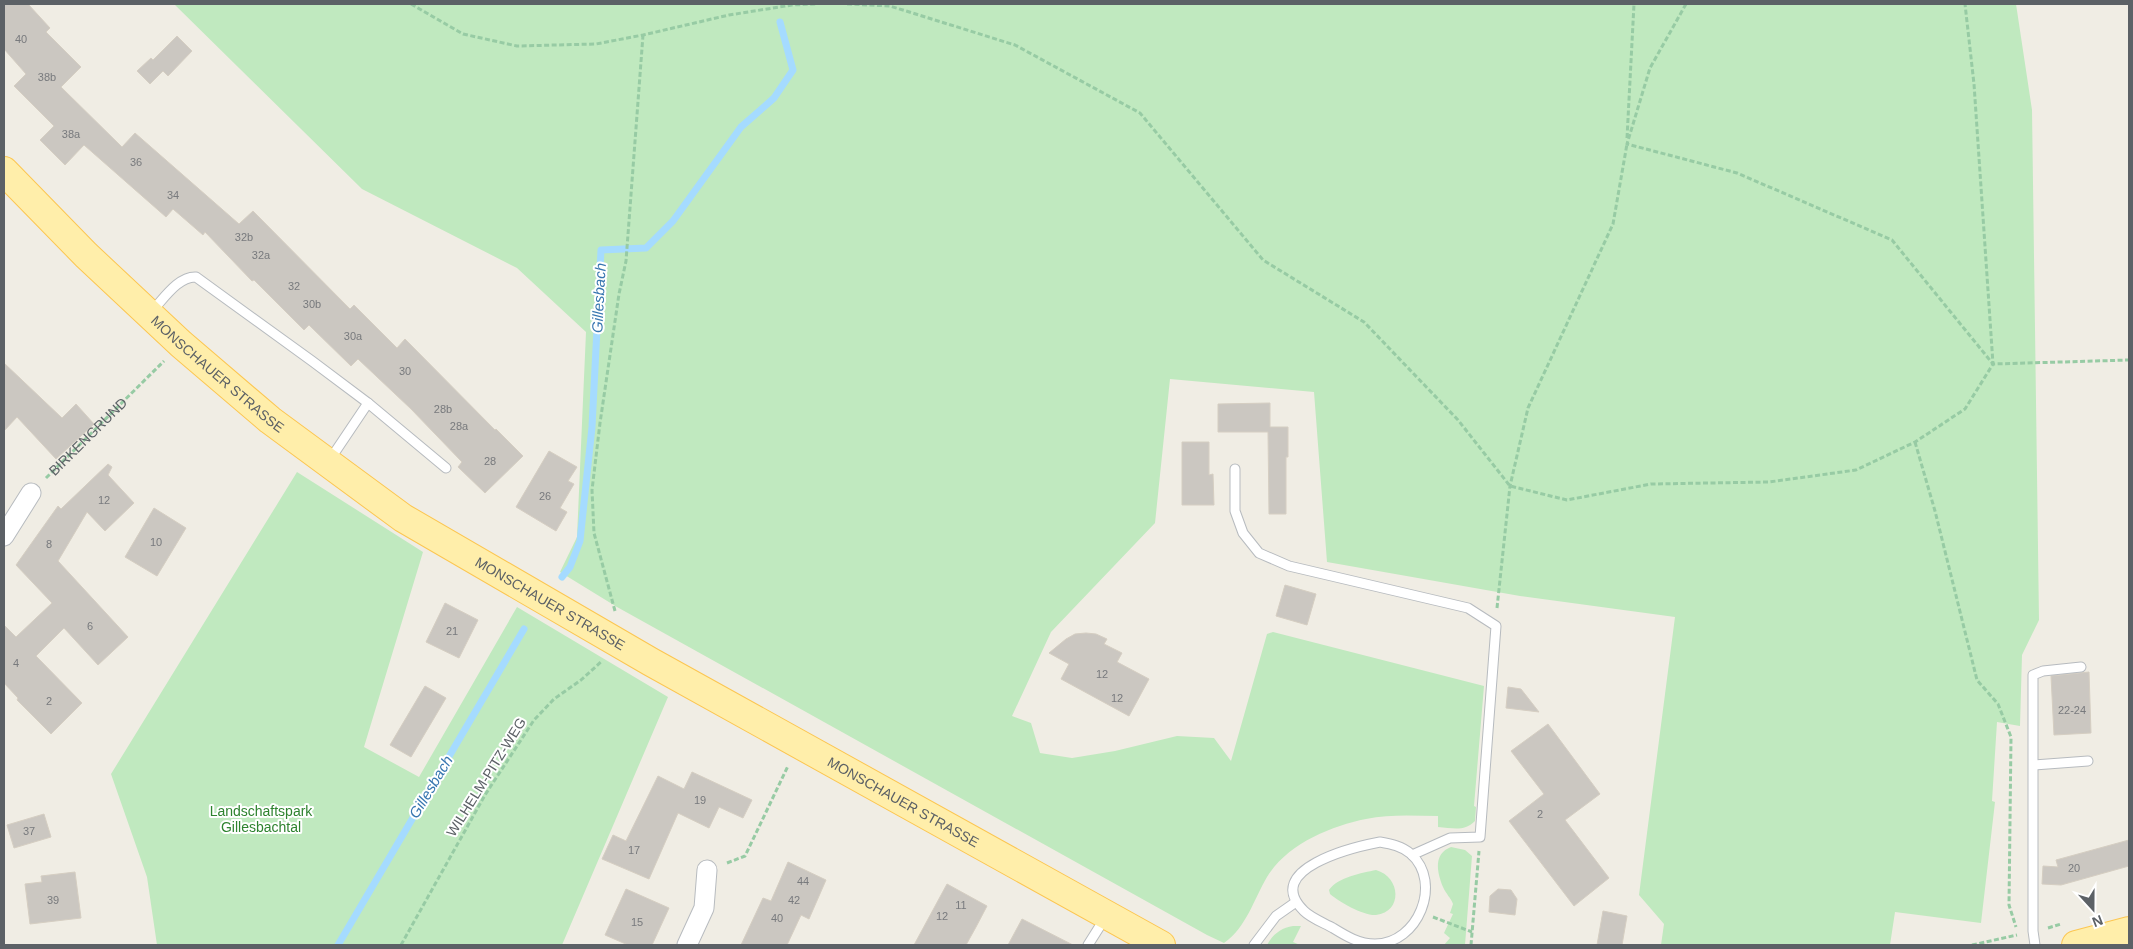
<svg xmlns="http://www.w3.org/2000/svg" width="2133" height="949" font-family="Helvetica,sans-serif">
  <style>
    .green { fill: #c0e9bf }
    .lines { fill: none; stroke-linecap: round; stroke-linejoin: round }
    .stream { stroke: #a5dbff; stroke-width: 7 }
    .building { fill: #cbc7c1; stroke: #d5cec2 }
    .service-casing { stroke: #b7bbbf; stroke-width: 11 }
    .minor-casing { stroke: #b7bbbf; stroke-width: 21 }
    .primary-casing { stroke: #fcc651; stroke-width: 30 }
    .path { stroke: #97cba4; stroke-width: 3; stroke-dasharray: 5 2.5; stroke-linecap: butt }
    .service { stroke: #fff; stroke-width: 9 }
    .minor { stroke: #fff; stroke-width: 19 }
    .primary { stroke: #fea; stroke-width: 28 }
    .labels { text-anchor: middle; stroke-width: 4; stroke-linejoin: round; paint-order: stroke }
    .number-label { font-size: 11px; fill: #787a7d }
    .street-label { font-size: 14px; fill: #5c6166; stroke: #fff }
    .park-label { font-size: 14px; fill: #2e832f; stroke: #fff }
    .water-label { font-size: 15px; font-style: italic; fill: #3776b0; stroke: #fff }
  </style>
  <rect width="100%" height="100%" fill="#f0ede4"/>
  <!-- green -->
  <g class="green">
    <path d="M174,4H2016L2032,110L2039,620L2022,655L2020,726L1997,722L1992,801L1995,802L1981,923L1895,912L1890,945H1661L1664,924L1639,895L1675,617L1520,596L1327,562L1314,392L1170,379L1155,523L1051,632L1012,716L1031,723L1040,753L1072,758L1115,751L1177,736L1214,738L1231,761L1267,634L1273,632L1484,686L1474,806L1476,807L1475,821C1464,832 1453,828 1438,827V816C1415,816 1390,814 1366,819C1331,826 1287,844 1267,877C1254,899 1246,928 1224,943L1207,935L617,607L560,572L577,537L586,332L517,268L362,189Z"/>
    <path d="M297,472L423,552L364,747L419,777L517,607L668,697L562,945H157L147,877L111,774Z"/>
    <path d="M1451,847L1465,850L1472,856L1465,945H1444L1450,938L1444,933L1453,914L1450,913L1453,904C1451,898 1446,894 1443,887C1437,872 1433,854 1451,847Z"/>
    <path d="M1376,870C1401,877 1403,912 1376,915C1364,916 1339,902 1330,894L1329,890C1338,877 1362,873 1376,870Z"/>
    <path d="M1293,926H1301L1293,942L1300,945H1267C1273,934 1281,928 1293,926Z"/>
  </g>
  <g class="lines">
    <!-- stream -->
    <g class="stream">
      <path d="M562,577L570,567L580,541L592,427L601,250L646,248L673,221L741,127L774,98L793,70L780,22"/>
      <path d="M338,945L524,629"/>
    </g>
  </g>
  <!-- building -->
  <g class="building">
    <path d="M4,4H28L50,28L46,32L81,67L61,87L122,147L135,133L239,224L253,211L350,309L354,305L397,348L405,339L495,430L496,429L523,456L485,493L458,467L462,462L411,409L358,359L351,366L309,325L304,330L254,280L252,281L205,232L203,235L173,209L166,217L84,145L65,165L40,140L54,126L14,86L26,74L4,49Z"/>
    <path d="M177,36L192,51L168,76L163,71L150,84L137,71L151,58L153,60Z"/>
    <path d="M4,363L62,418L76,404L94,424L56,459L17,417L4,431Z"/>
    <path d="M1270,403V427H1288V457H1286V514H1269L1268,432H1218V404Z"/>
    <path d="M1182,442H1209V475L1213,474L1214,505H1182Z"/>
    <path d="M549,451L577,467L568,481L574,484L560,508L567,512L556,531L516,507Z"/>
    <path d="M108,464L112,467L108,475L134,503L105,531L87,512L58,561L128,637L98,665L64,628L36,656L82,703L51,734L17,700L18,698L4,683V625L16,637L52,603L16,565L58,506L61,509Z"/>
    <path d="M154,508L186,528L157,576L125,557Z"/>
    <path d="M1285,585L1316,594L1307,625L1276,616Z"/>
    <path d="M445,603L478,620L459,658L426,642Z"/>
    <path d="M1086,633L1096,634L1107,639L1104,644L1122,653L1117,662L1149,679L1129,716L1061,679L1069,664L1049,653L1066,639L1075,634Z"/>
    <path d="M2089,672L2091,733L2054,735L2051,676Z"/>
    <path d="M425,686L446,698L411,757L390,745Z"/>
    <path d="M1508,687L1521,689L1539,712L1506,708Z"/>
    <path d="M1548,724L1600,794L1565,820L1609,878L1574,906L1509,821L1544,794L1511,751Z"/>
    <path d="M692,772L752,800L743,818L719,807L709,828L678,813L649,879L602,859L613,835L626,841L658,776L684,789Z"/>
    <path d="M44,814L51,837L14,848L7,825Z"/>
    <path d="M2129,840V866L2061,885L2042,884L2043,866L2058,867L2056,860Z"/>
    <path d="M788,862L826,880L809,919L801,915L787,945H741L763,898L771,901Z"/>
    <path d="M75,872L81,918L30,924L25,884L42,882L41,876Z"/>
    <path d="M947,884L987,906L976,927L966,945H914Z"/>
    <path d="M626,889L669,908L652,945H628L605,935Z"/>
    <path d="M1498,889L1511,890L1517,899L1515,915L1489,912L1490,896Z"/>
    <path d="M1603,911L1627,916L1622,945H1597Z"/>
    <path d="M1022,919L1073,945H1008Z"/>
  </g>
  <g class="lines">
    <defs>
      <g id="service">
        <path d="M151,312C163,300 178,276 196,277L312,361L368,403L446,468"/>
        <path d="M329,461L368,403"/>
        <path d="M1235,469V511L1243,533L1259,553L1289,566L1468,608L1496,626L1480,837L1450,838L1412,855"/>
        <path d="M2034,765L2088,761"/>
        <path d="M1380,842C1391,844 1402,846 1411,854C1443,883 1418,944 1375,944C1359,944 1346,936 1333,928C1324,923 1311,918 1304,911C1261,869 1354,847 1380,842Z"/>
        <path d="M1088,945L1105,918"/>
        <path d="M1254,945L1276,916L1296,902"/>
        <path d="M2035,945L2033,931V675L2043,671L2081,667"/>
      </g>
      <g id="minor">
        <path d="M4,536L31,493"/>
        <path d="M687,945L704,908L707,870"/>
      </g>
      <g id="primary">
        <path id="s2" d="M4,171L86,255L181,344L270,420L403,518L651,662L1161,945"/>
        <path d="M2076,945L2129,931"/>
      </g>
    </defs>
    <!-- service casing -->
    <use href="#service" class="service-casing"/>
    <!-- minor casing -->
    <use href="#minor" class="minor-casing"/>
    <!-- primary casing -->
    <use href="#primary" class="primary-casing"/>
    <!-- path -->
    <g class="path">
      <path d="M411,4L463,34L517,46L596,44L643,35L729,15L792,5L817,4"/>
      <path d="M847,4L890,6L1015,45L1140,113L1263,260L1364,322L1458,420L1510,486L1567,500L1651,484L1769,482L1856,470L1915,442L1965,409L1993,364L1974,84L1965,4"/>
      <path d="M1686,4L1650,68L1627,144L1737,173L1892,240L1993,364L2129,360"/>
      <path d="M1627,138L1634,4"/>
      <path d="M1915,442L1935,511L1977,680L1998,704L2011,737L2009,905L2016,927"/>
      <path id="s1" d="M46,478L164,361"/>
      <path d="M1497,608L1510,486L1528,408L1613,224L1627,144"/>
      <path d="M615,611L594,533L592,490L600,423L619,294L626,261L643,35"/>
      <path d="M727,863L745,856L788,766"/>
      <path d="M1433,917L1472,932"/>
      <path d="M2048,928L2061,924"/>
      <path d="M401,945L485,795L534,720L554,699L581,680L602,661"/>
      <path d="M1471,945L1479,851"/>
      <path d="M1972,945L2017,935"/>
    </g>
    <!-- service -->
    <use href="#service" class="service"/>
    <!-- minor -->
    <use href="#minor" class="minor"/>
    <!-- primary -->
    <use href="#primary" class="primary"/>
  </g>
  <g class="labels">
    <!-- number labels -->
    <g class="number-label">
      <text x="21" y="43">40</text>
      <text x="47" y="81">38b</text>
      <text x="71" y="138">38a</text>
      <text x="136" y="166">36</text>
      <text x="173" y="199">34</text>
      <text x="244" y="241">32b</text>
      <text x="261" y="259">32a</text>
      <text x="294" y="290">32</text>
      <text x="312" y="308">30b</text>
      <text x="353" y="340">30a</text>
      <text x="405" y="375">30</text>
      <text x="443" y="413">28b</text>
      <text x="459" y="430">28a</text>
      <text x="490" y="465">28</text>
      <text x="545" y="500">26</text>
      <text x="104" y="504">12</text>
      <text x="156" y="546">10</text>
      <text x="49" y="548">8</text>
      <text x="90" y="630">6</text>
      <text x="452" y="635">21</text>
      <text x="16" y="667">4</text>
      <text x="1102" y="678">12</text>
      <text x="1117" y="702">12</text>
      <text x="49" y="705">2</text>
      <text x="2072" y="714">22-24</text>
      <text x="700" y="804">19</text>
      <text x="1540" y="818">2</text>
      <text x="29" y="835">37</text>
      <text x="634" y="854">17</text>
      <text x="2074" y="872">20</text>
      <text x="803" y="885">44</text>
      <text x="53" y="904">39</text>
      <text x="794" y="904">42</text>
      <text x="961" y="909">11</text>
      <text x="942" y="920">12</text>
      <text x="777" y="922">40</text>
      <text x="637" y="926">15</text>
    </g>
    <!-- street labels -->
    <g class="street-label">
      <text dy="5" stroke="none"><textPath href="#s2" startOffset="295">MONSCHAUER STRASSE</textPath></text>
      <text dy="5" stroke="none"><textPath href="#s1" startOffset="59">BIRKENGRUND</textPath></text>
      <text dy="5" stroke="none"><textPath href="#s2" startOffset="700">MONSCHAUER STRASSE</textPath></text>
      <text transform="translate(486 777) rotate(-58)" y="5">WILHELM-PITZ-WEG</text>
      <text dy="5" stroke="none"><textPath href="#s2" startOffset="1105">MONSCHAUER STRASSE</textPath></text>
    </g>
    <!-- park labels -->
    <g class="park-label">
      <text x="261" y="816">Landschaftspark<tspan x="261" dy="16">Gillesbachtal</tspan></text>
    </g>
    <!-- water labels -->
    <g class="water-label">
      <text transform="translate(599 298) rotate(-87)" y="5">Gillesbach</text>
      <text transform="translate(431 787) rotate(-59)" y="5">Gillesbach</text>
    </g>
  </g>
  <!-- border -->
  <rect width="2133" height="949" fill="none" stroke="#5c6166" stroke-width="10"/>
  <!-- north arrow -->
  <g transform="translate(2093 909) rotate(159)" stroke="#ffffff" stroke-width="4" paint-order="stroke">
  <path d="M0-4L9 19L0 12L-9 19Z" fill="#5c6166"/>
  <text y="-8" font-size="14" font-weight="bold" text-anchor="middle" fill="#5c6166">N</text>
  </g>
</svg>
